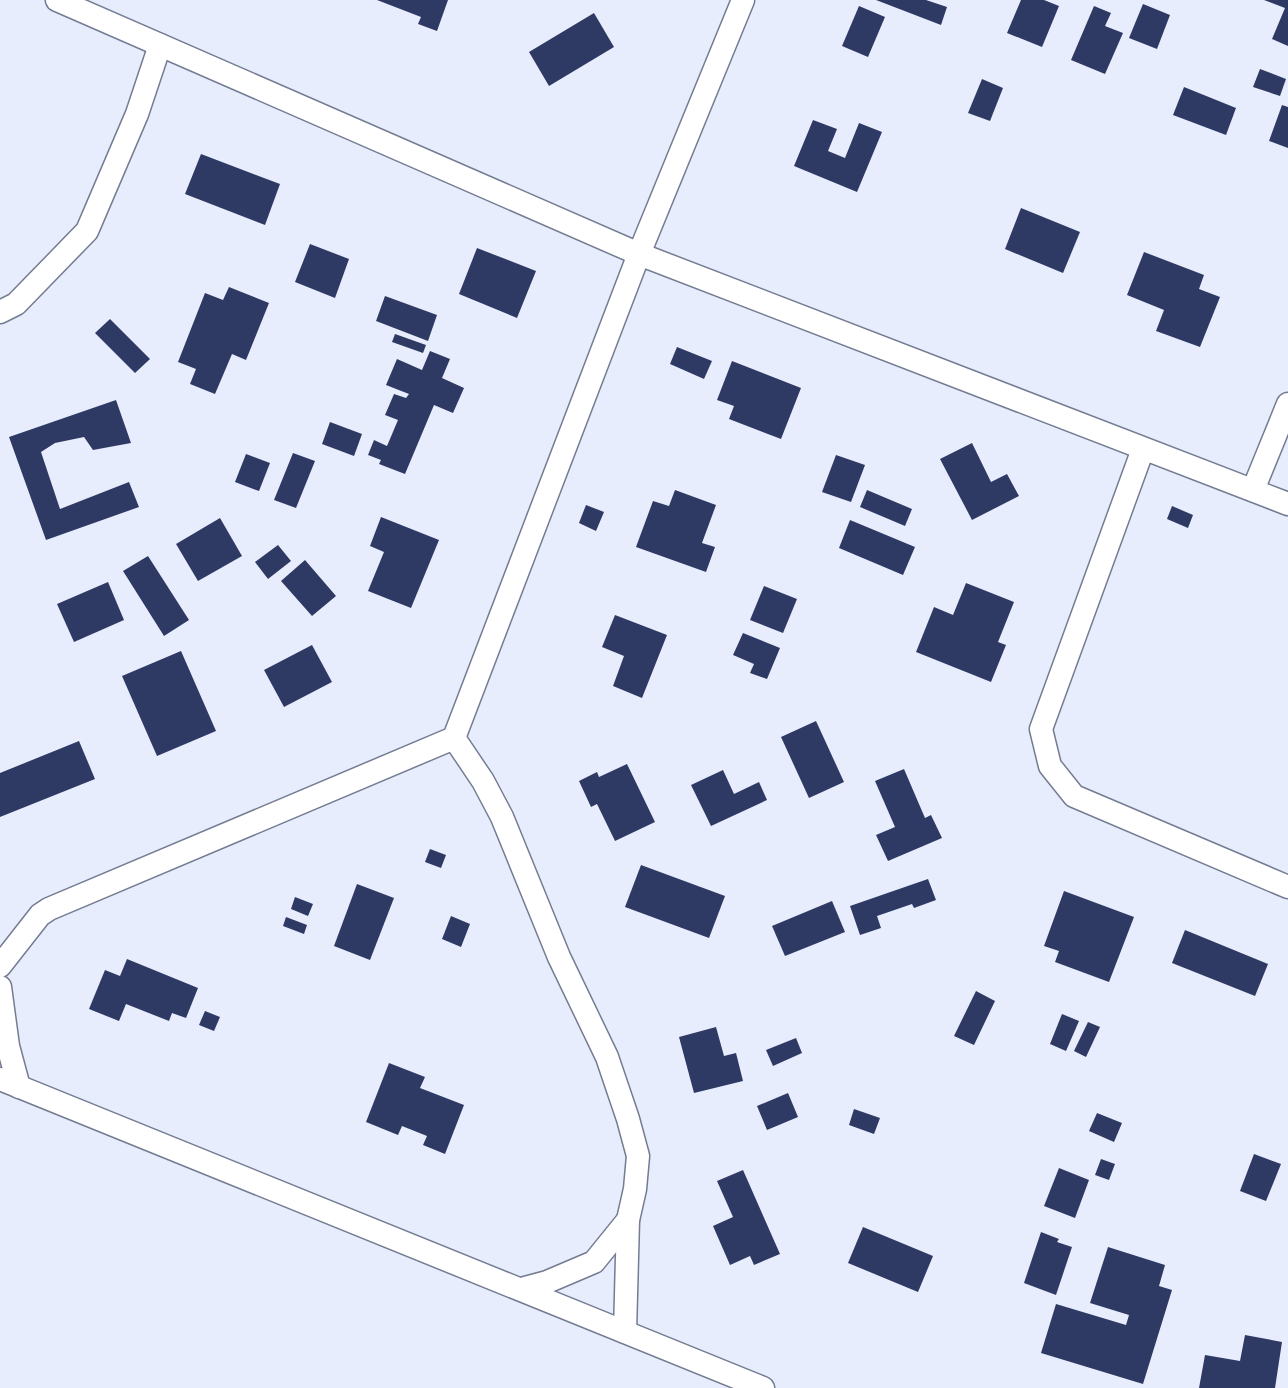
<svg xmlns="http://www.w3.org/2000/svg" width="1288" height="1388" font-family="Montserrat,sans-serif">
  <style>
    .building { fill: #2f3a64 }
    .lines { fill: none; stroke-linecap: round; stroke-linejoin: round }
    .minor-casing { stroke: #747c92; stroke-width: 25 }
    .minor { stroke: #fff; stroke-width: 22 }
  </style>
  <rect width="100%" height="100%" fill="#e8edfd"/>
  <!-- building -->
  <g class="building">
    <path d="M377,0H448L437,31L418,24L421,17Z"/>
    <path d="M876,0H926L947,7L941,25Z"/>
    <path d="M1021,0H1044L1059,6L1042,47L1007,33Z"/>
    <path d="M1264,0H1288V46L1272,39L1285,8Z"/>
    <path d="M1143,4L1170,15L1157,49L1129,38Z"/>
    <path d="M859,6L885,17L868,57L842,46Z"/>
    <path d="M1094,6L1111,13L1105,26L1123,33L1105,74L1071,60Z"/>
    <path d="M594,13L614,47L549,86L529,52Z"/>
    <path d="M1260,69L1286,79L1280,96L1253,87Z"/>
    <path d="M982,79L1003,88L990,121L968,113Z"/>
    <path d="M1184,87L1236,108L1226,135L1173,115Z"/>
    <path d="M1282,105L1288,107V148L1269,141Z"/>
    <path d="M813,120L837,129L828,151L845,158L859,123L882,132L857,192L794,166Z"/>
    <path d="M201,154L280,184L265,225L185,194Z"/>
    <path d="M1021,208L1080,232L1063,273L1005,249Z"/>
    <path d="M310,244L349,259L335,298L295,282Z"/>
    <path d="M477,248L536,271L517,318L459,294Z"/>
    <path d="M1144,252L1204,275L1199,289L1220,297L1200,347L1156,331L1164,310L1127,295Z"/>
    <path d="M229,287L269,303L246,360L232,354L215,394L190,384L196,369L178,362L205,293L223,300Z"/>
    <path d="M385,296L437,315L428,341L376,321Z"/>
    <path d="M110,319L150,359L135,373L95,333Z"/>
    <path d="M395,334L426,345L423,353L392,342Z"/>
    <path d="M677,347L712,361L704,379L670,364Z"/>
    <path d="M430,351L450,359L442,378L464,388L453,413L434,405L405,474L379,464L381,460L368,455L374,440L387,446L398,420L385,415L394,394L406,398L409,394L386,385L397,359L422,370Z"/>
    <path d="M732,361L801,388L781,439L729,419L734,406L717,400Z"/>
    <path d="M116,400L131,443L93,450L84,437L55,443L41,452L60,509L129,482L139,507L46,540L9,437Z"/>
    <path d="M330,422L362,434L354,456L322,444Z"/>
    <path d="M972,443L991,482L1007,474L1019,496L972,520L940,459Z"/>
    <path d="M293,453L315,461L296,508L274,500Z"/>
    <path d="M246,454L270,463L259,491L235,482Z"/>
    <path d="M836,455L865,465L851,502L822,492Z"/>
    <path d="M675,490L716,505L702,543L715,547L706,572L636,547L653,501L669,506Z"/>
    <path d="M867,490L912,509L905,526L860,507Z"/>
    <path d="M586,505L604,512L596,531L579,523Z"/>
    <path d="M1172,506L1193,515L1188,528L1167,519Z"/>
    <path d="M381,517L439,540L411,608L368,591L384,552L370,546Z"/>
    <path d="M220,518L242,556L198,581L176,544Z"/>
    <path d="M850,520L915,547L903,575L839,548Z"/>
    <path d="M278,545L291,561L268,579L255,562Z"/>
    <path d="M148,556L189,620L164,636L123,571Z"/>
    <path d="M305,560L336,596L312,616L281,581Z"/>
    <path d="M108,582L124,620L74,642L57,604Z"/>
    <path d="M966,583L1014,602L998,642L1006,645L991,682L916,652L934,607L953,615Z"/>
    <path d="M764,586L797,599L783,633L750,620Z"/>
    <path d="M615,615L667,635L642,698L613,686L624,656L602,647Z"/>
    <path d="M743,633L780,648L767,679L750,673L754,664L733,655Z"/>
    <path d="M312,645L332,682L284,707L264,670Z"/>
    <path d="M181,651L216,731L157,756L122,676Z"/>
    <path d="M816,721L844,782L809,798L781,737Z"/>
    <path d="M79,741L95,779L0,817V773Z"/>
    <path d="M627,764L655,822L615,841L597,804L591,807L579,781L597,772L599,777Z"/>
    <path d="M904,769L925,818L931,815L942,838L888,861L876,835L895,827L875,781Z"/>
    <path d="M723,770L734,794L759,782L767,800L711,826L691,785Z"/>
    <path d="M430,849L446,855L441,868L425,862Z"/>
    <path d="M641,865L725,896L709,938L625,907Z"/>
    <path d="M928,879L936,900L914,908L912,904L877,916L881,928L860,935L850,906Z"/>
    <path d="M357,884L394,898L370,960L334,946Z"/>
    <path d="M1064,891L1134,917L1109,982L1055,962L1059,951L1044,946Z"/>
    <path d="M295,897L313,904L308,916L291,909Z"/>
    <path d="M832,901L845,932L785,956L772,926Z"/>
    <path d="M451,916L470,924L461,947L442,939Z"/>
    <path d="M286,917L307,925L304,934L283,926Z"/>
    <path d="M1185,930L1268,964L1255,996L1172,963Z"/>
    <path d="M127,959L198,988L186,1018L172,1013L169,1021L126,1004L119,1021L89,1009L105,970L120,976Z"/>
    <path d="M976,991L995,1001L974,1045L954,1036Z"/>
    <path d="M205,1011L220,1017L214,1031L199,1025Z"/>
    <path d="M1062,1014L1079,1021L1066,1051L1050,1044Z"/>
    <path d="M1088,1022L1100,1027L1086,1057L1074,1051Z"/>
    <path d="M716,1027L724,1056L736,1053L743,1081L694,1093L679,1037Z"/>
    <path d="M796,1038L802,1053L773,1066L766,1050Z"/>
    <path d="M389,1063L425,1077L420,1088L464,1105L445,1154L423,1145L427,1136L402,1126L398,1135L366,1122Z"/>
    <path d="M788,1093L798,1117L767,1130L757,1106Z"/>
    <path d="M854,1109L880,1118L874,1134L849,1125Z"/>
    <path d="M1097,1113L1122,1123L1114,1142L1089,1131Z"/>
    <path d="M1254,1154L1281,1164L1266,1201L1240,1191Z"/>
    <path d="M1101,1159L1115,1164L1109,1180L1095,1175Z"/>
    <path d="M1059,1168L1089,1180L1075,1218L1044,1206Z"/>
    <path d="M743,1170L780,1254L754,1265L750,1256L730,1265L713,1226L733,1217L717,1181Z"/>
    <path d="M863,1227L933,1256L918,1292L848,1263Z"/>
    <path d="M1041,1232L1059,1239L1057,1242L1072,1247L1056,1295L1024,1283Z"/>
    <path d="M1108,1247L1165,1265L1159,1286L1172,1290L1143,1384L1041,1353L1056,1304L1126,1325L1129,1315L1090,1303Z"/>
    <path d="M1245,1335L1282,1342L1275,1388H1199L1205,1355L1240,1361Z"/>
  </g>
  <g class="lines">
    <defs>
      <g id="minor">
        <path d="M57,0L639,254L1288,504"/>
        <path d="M0,312L16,304L87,231L137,114L160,45"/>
        <path d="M1143,449L1041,729L1050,766L1074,796L1288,887"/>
        <path d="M1253,490L1288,404"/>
        <path d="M454,738L483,781L502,817L559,957L607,1057L628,1119L638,1156L635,1189L628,1220L625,1332"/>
        <path d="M0,966L40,915L49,909L454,738L639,254L743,0"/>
        <path d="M0,987L8,1046L19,1087"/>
        <path d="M0,1079L763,1388"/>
        <path d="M521,1289L547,1282L594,1262L628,1220"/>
      </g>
    </defs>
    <!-- minor casing -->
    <use href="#minor" class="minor-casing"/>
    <!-- minor -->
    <use href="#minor" class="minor"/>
  </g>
</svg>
